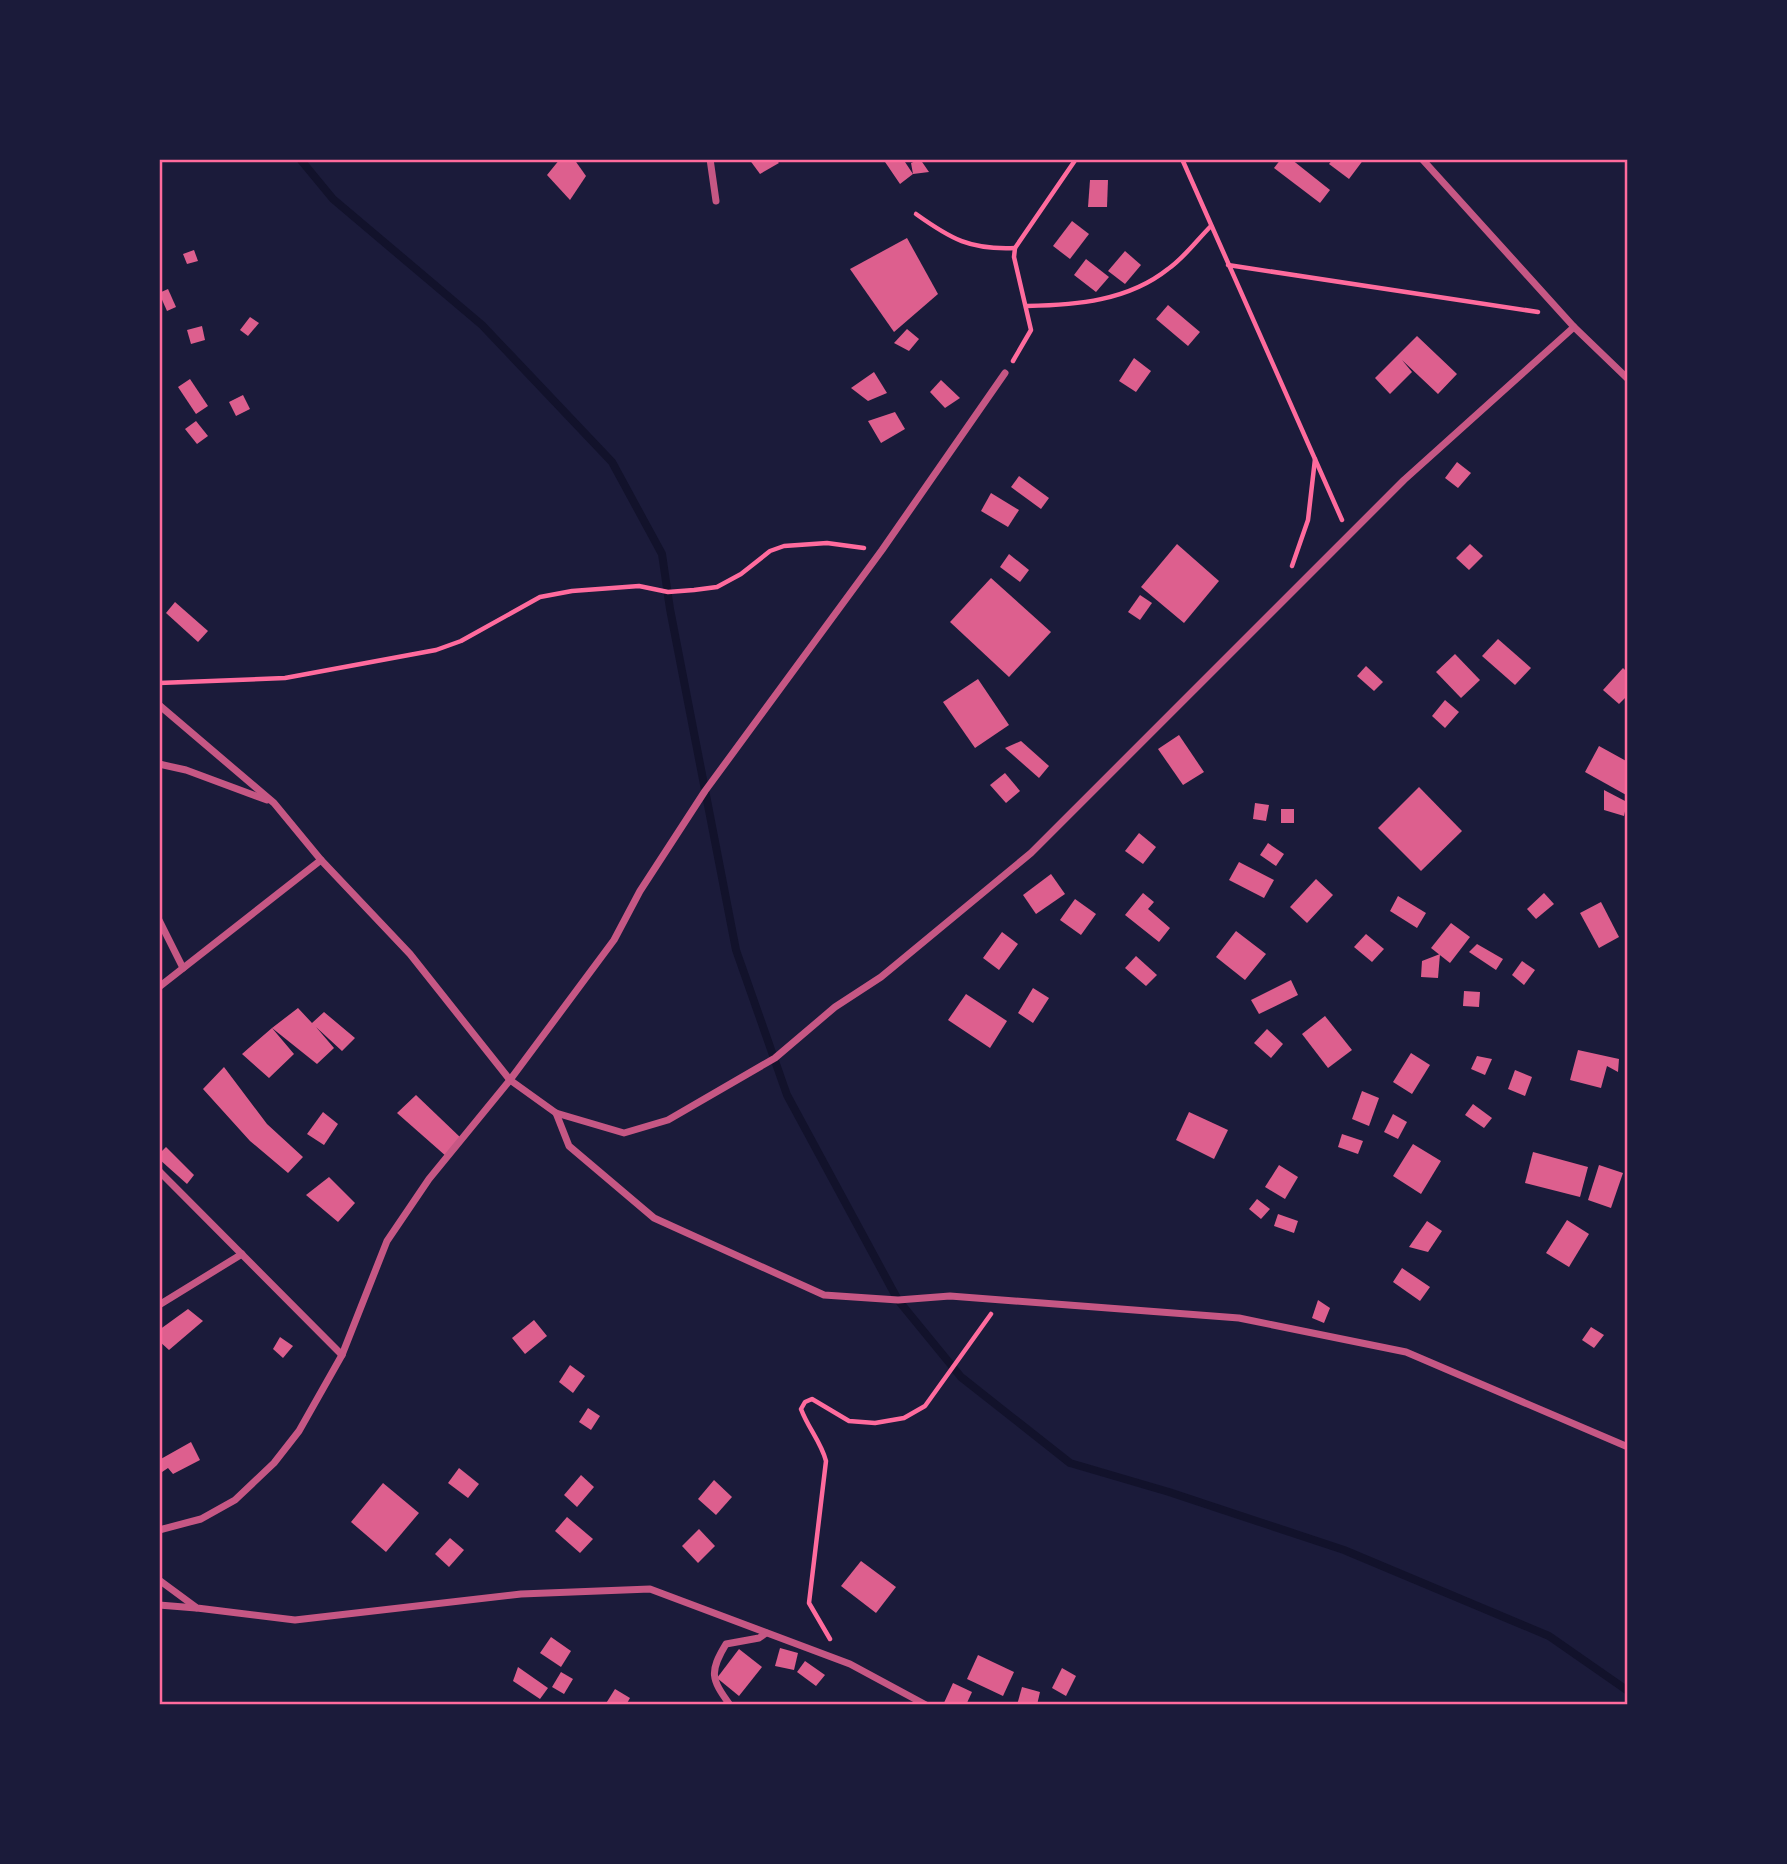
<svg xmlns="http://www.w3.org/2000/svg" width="1787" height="1864" font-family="'Golos Text',sans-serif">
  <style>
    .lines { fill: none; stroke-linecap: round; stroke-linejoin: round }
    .stream { stroke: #12122b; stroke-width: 8 }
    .building { fill: #dd5f8e }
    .path { stroke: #ff6b9d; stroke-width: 4.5 }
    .minor { stroke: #c65784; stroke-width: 7 }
    .neatline { fill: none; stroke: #ff6b9d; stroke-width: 2.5 }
  </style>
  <rect width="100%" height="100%" fill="#1b1b3a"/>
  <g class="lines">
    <!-- stream -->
    <path class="stream" d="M300,159L333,199L482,325L612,462L662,554L670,609L736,950L787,1095L898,1300L961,1377L1070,1463L1169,1492L1344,1550L1549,1636L1628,1691"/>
  </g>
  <!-- building -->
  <g class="building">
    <path d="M560,159H574L586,176L570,200L547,175Z"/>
    <path d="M749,159H775L779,163L760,174Z"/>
    <path d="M883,159H903L913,174L911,163L920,159L929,172L913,174L900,184Z"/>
    <path d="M1281,159H1291L1330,190L1320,203L1274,168Z"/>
    <path d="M1333,159H1364L1349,179L1329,164Z"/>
    <path d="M1090,180H1108L1107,207H1088Z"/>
    <path d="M1072,221L1089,234L1070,259L1053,246Z"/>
    <path d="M907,238L938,294L894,332L850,269Z"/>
    <path d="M194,250L198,261L187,264L183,254Z"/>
    <path d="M1125,251L1141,265L1125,284L1108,271Z"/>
    <path d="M1086,259L1109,277L1096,292L1074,275Z"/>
    <path d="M168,289L176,307L167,311L159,293Z"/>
    <path d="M1168,305L1200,332L1188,346L1156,319Z"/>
    <path d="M250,317L259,323L248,336L240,330Z"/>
    <path d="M202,326L205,340L191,344L187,330Z"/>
    <path d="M907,329L919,339L909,351L894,343Z"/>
    <path d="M1417,336L1457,374L1438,394L1402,360L1412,372L1390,394L1375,378Z"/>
    <path d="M1134,358L1151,371L1136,392L1119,381Z"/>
    <path d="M874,372L887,393L868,401L851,388Z"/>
    <path d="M190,379L208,406L196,414L178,387Z"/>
    <path d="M941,380L960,398L945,408L930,392Z"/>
    <path d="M243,395L250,409L236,416L229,402Z"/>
    <path d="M895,412L905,429L881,443L868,421Z"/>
    <path d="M196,421L208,436L197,444L185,429Z"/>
    <path d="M1457,462L1471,473L1458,488L1445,478Z"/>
    <path d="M1019,476L1049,498L1041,509L1011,487Z"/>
    <path d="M991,493L1019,510L1008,527L981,511Z"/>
    <path d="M1177,544L1219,581L1184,623L1141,587Z"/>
    <path d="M1470,544L1483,556L1469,570L1456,558Z"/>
    <path d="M1009,554L1029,570L1020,582L1000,567Z"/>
    <path d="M991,578L1051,632L1009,677L950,622Z"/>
    <path d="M1140,595L1152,603L1140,620L1128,612Z"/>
    <path d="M175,602L208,631L198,642L166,613Z"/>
    <path d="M1498,639L1531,668L1515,685L1482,656Z"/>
    <path d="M1455,654L1480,680L1461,698L1436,672Z"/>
    <path d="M1366,666L1383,682L1374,691L1357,676Z"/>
    <path d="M1623,668L1628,673V695L1619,704L1603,690Z"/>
    <path d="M978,679L1009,725L975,748L943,702Z"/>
    <path d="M1445,700L1459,712L1445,728L1432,716Z"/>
    <path d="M1179,735L1204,772L1183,785L1158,749Z"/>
    <path d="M1021,741L1049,766L1039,778L1005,748Z"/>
    <path d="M1599,746L1628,762V796L1585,772Z"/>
    <path d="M1005,773L1020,791L1006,803L990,785Z"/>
    <path d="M1419,787L1462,831L1421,871L1378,828Z"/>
    <path d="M1604,790L1627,802L1624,816L1604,810Z"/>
    <path d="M1255,803L1269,805L1266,821L1253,819Z"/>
    <rect x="1281" y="809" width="13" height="14"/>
    <path d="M1139,833L1156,847L1143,864L1125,851Z"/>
    <path d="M1268,843L1284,854L1276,866L1260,855Z"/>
    <path d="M1239,862L1274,880L1264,898L1229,880Z"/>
    <path d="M1051,874L1065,894L1036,914L1023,895Z"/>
    <path d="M1316,879L1333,895L1307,923L1290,907Z"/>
    <path d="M1143,893L1154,902L1148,909L1170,928L1159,942L1125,915Z"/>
    <path d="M1544,893L1554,904L1536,919L1527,909Z"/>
    <path d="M1398,896L1426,913L1417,928L1390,911Z"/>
    <path d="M1075,899L1096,914L1081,935L1060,920Z"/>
    <path d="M1601,902L1619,937L1599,948L1580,913Z"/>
    <path d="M1451,923L1470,937L1450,963L1431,948Z"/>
    <path d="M1236,931L1266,954L1245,980L1216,957Z"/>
    <path d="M1002,932L1018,944L999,970L983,958Z"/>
    <path d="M1366,934L1384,949L1372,962L1354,947Z"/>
    <path d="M1477,944L1503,959L1496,970L1469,952Z"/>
    <path d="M1440,954L1438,978L1421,977L1422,961Z"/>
    <path d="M1136,956L1157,975L1146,986L1125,968Z"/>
    <path d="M1522,961L1535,970L1524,985L1512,975Z"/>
    <path d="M1291,980L1298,995L1259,1014L1251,1000Z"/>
    <path d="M1033,988L1049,998L1033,1023L1018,1013Z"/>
    <path d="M1464,991L1480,992L1479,1007L1463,1006Z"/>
    <path d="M966,994L1007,1021L990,1048L948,1020Z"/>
    <path d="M298,1008L312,1023L324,1012L355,1038L342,1051L316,1027L334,1048L317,1064L272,1028L294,1054L269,1078L242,1054L272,1028Z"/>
    <path d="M1325,1016L1352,1050L1328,1068L1302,1034Z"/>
    <path d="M1267,1029L1283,1044L1271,1058L1254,1043Z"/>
    <path d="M1578,1050L1619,1059L1618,1072L1607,1066L1601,1088L1570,1080Z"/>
    <path d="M1411,1053L1430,1065L1412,1094L1393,1082Z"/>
    <path d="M1477,1056L1492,1059L1485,1075L1471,1069Z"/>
    <path d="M224,1067L267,1124L303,1157L288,1173L250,1141L203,1089Z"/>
    <path d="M1515,1070L1532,1077L1525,1096L1508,1089Z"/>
    <path d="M1362,1091L1379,1098L1369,1126L1352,1119Z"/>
    <path d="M416,1095L462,1139L447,1157L397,1113Z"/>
    <path d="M1473,1104L1492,1118L1484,1128L1465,1115Z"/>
    <path d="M323,1112L338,1124L324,1145L307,1134Z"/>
    <path d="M1189,1112L1228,1130L1214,1159L1176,1140Z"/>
    <path d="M1393,1114L1407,1122L1398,1139L1384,1132Z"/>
    <path d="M1342,1134L1363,1141L1358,1154L1338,1147Z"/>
    <path d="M1413,1144L1441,1161L1421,1194L1393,1176Z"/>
    <path d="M166,1147L194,1175L187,1184L159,1159V1154Z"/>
    <path d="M1533,1152L1588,1167L1580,1197L1525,1183Z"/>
    <path d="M1279,1165L1298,1177L1285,1199L1265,1187Z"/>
    <path d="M1599,1165L1623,1173L1611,1208L1588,1200Z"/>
    <path d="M329,1177L355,1203L338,1222L306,1195Z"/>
    <path d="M1257,1199L1270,1209L1261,1219L1249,1209Z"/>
    <path d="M1278,1214L1298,1221L1294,1233L1274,1226Z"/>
    <path d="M1567,1220L1589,1234L1569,1267L1546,1253Z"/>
    <path d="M1427,1221L1442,1231L1428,1252L1409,1247Z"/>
    <path d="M1402,1268L1430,1287L1420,1301L1393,1282Z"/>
    <path d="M1318,1300L1330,1308L1324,1323L1312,1318Z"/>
    <path d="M188,1309L203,1321L169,1350L159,1341V1330Z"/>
    <path d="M534,1320L547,1336L525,1354L512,1338Z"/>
    <path d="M1591,1327L1604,1335L1594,1348L1582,1340Z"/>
    <path d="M280,1337L293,1346L283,1358L273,1349Z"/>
    <path d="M570,1365L585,1376L573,1393L559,1382Z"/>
    <path d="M588,1408L600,1416L591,1430L579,1422Z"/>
    <path d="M191,1442L200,1460L173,1474L168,1468L159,1474V1460Z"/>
    <path d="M459,1468L479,1484L468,1498L448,1483Z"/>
    <path d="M581,1475L594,1487L577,1507L564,1495Z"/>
    <path d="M714,1480L732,1497L716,1515L698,1499Z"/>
    <path d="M383,1483L419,1513L386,1552L351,1522Z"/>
    <path d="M567,1517L593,1539L580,1553L555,1531Z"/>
    <path d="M699,1529L715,1546L698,1563L682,1546Z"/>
    <path d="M450,1538L464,1550L449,1567L435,1554Z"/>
    <path d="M861,1561L896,1587L876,1613L841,1586Z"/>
    <path d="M551,1637L571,1651L561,1667L540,1653Z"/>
    <path d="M780,1648L798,1653L794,1670L775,1666Z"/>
    <path d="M739,1649L762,1667L739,1696L717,1678Z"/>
    <path d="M978,1655L1014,1672L1003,1696L967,1679Z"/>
    <path d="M805,1661L825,1675L816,1686L797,1672Z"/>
    <path d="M518,1667L548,1688L540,1699L513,1681Z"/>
    <path d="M1062,1668L1076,1676L1066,1696L1052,1688Z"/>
    <path d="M561,1672L573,1679L564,1694L552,1687Z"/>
    <path d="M953,1683L972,1692L966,1705H943Z"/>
    <path d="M1022,1687L1040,1692L1037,1705H1017Z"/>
    <path d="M615,1689L630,1698L626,1705H605Z"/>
  </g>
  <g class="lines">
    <!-- path -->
    <g class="path">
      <path d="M1182,159L1342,520"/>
      <path d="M916,214C951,239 970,250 1015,248"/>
      <path d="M1228,265L1538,312"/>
      <path d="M1027,306C1076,305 1128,301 1168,269C1184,258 1197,240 1211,226"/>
      <path d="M1013,361L1031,330L1014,257L1015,248L1076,159"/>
      <path d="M1292,566L1308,520L1315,459"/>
      <path d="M159,683L285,678L436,650L461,641L540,597L572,591L639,586L668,592L694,590L717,587L741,574L770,551L784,546L827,543L864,548"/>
      <path d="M830,1639L809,1603L826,1461C821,1442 808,1428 801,1409L805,1402L812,1399L849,1421L875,1423L904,1418L925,1406L991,1314"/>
    </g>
    <!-- minor -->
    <g class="minor">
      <path d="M710,159L716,201"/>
      <path d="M1422,159L1574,327L1628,379"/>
      <path d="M159,705L274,803L321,860L410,954L510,1080L556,1113L624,1133L668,1120L775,1058L835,1007L881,977L1031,853L1404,480L1574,327"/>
      <path d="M159,764L186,770L267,800"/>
      <path d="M159,920L183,968"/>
      <path d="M159,987L321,860"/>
      <path d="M556,1113L569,1146L654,1218L824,1295L898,1300L950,1296L1239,1318L1406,1352L1628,1447"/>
      <path d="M159,1171L342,1355"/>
      <path d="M159,1305L242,1254"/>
      <path d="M159,1530L201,1519L235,1500L274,1463L299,1431L342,1355L387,1241L429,1179L510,1080L614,940L640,891L705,791L882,550L1005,373"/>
      <path d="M159,1580L197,1608L295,1620L521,1594L650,1589L850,1664L926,1705"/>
      <path d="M159,1605L196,1608"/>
      <path d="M730,1705C711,1679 709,1672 726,1644L759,1638L766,1633"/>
    </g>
  </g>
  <!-- border -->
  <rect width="1787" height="1864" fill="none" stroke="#1b1b3a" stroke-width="322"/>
  <rect x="161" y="161" width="1465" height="1542" class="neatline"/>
</svg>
